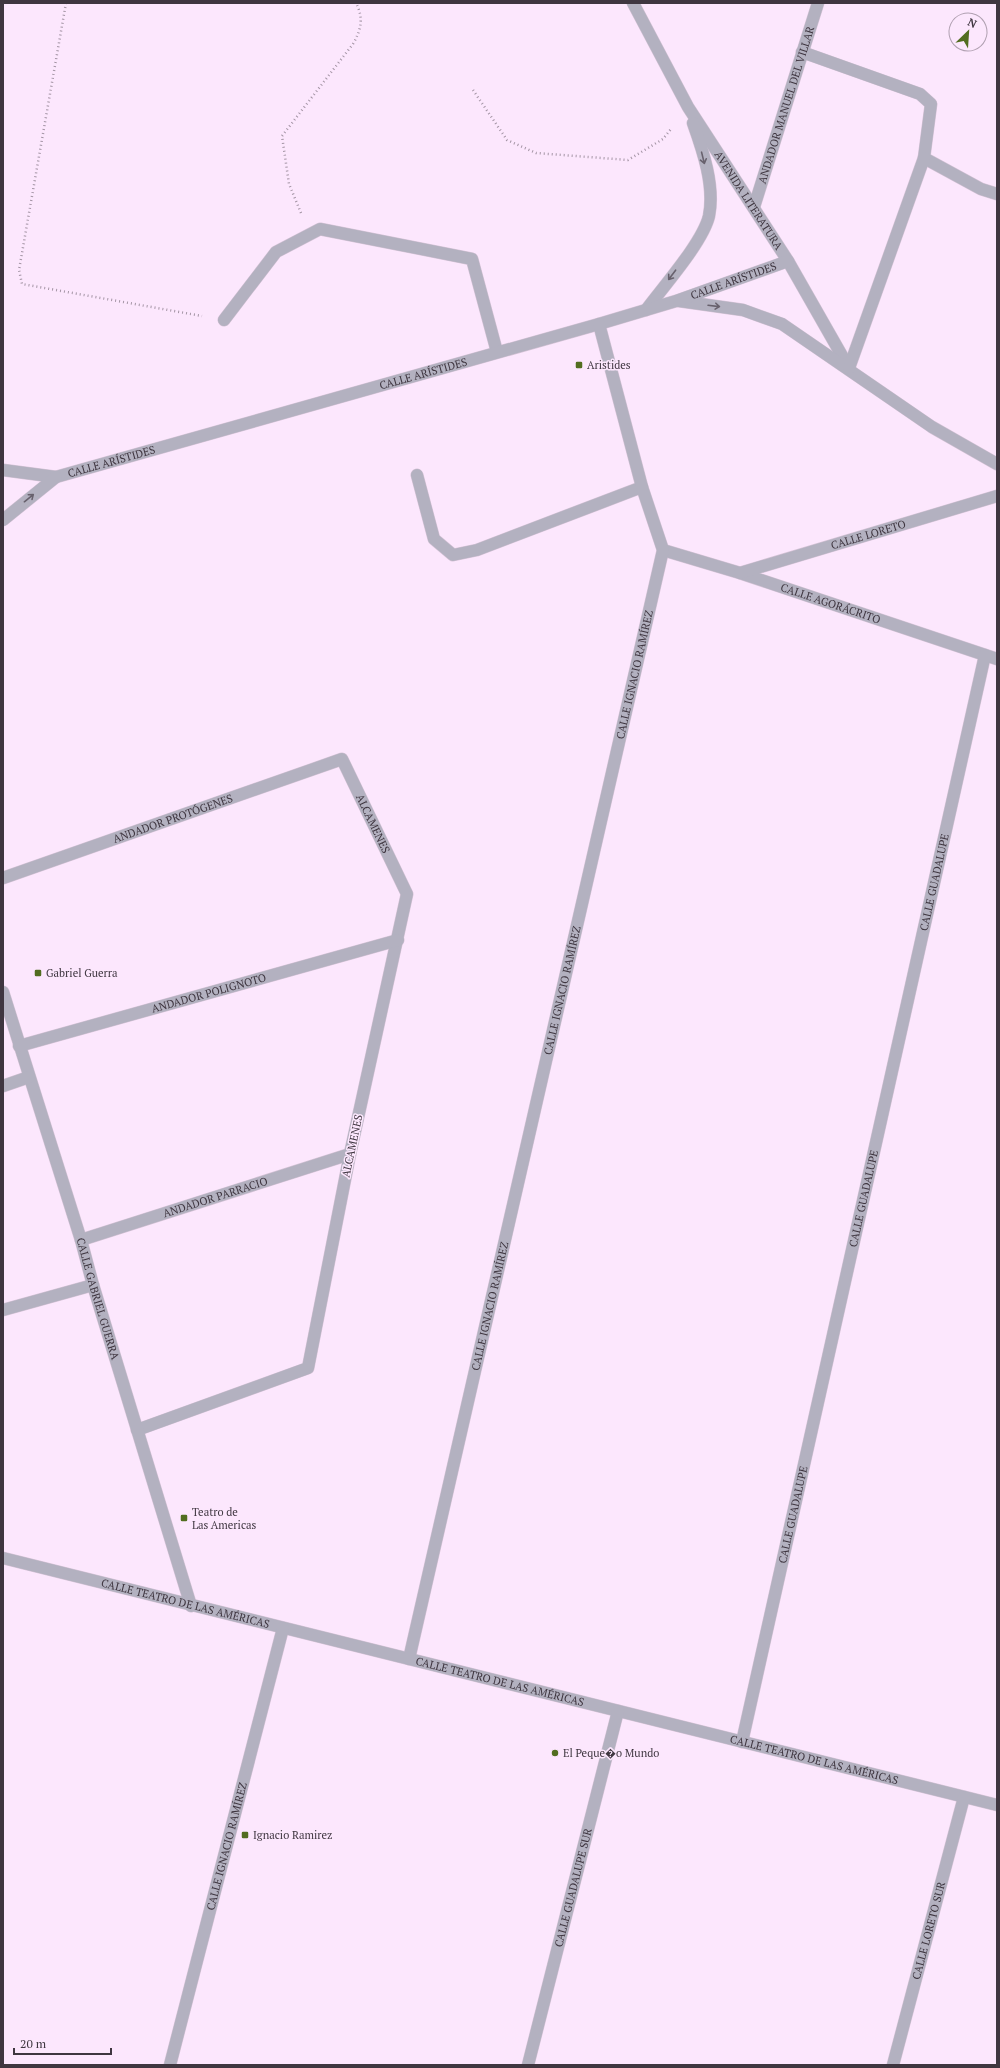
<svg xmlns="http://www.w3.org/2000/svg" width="1000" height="2068" font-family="'PT Serif',serif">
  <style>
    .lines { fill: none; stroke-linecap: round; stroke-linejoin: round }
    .minor-casing { stroke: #d6c4d7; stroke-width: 13 }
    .path { stroke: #a495a5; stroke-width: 2.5; stroke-dasharray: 1 3; stroke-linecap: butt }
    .minor { stroke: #b3b1c0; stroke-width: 12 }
    .oneway { stroke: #68616d }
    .poi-dot { fill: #526d20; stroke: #fce7fd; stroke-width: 1.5 }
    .labels { text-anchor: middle; stroke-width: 3; stroke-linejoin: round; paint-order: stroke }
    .street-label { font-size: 11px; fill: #3f3640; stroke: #fce7fd }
    .poi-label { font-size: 11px; fill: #3f3640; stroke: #fce7fd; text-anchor: start }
  </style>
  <rect width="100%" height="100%" fill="#fce7fd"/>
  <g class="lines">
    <defs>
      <g id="minor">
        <path id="s1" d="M633,3L688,107L788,261L849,368"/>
        <path d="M802,52L920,94L931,104L924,158L981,189L997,194"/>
        <path id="s2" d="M754,207L818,3"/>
        <path d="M679,301L743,310L782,324L932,427L997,464"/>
        <path d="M646,310C663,287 703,242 709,216C715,186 703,151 693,123"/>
        <path d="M224,320L276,252L320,229L472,259L497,352"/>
        <path d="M849,368L924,158"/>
        <path id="s3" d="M3,470L56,477L599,324L676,301L788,261"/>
        <path d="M417,475L434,539L453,555L477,550L642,487"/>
        <path d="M3,520L56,477"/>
        <path id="s4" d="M663,550L740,573L997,659"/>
        <path id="s5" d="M740,573L997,496"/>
        <path id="s6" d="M3,878L342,759L407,894L350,1154L308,1368L137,1430"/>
        <path id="s7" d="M3,992L81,1240L93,1285L191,1606"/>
        <path id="s8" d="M19,1046L398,940"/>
        <path d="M3,1086L29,1077"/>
        <path id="s9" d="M81,1240L350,1154"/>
        <path d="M3,1310L93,1285"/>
        <path id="s10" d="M3,1558L997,1805"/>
        <path id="s11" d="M409,1659L663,550L642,487L599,324"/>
        <path id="s12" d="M742,1742L985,655"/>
        <path id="s13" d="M170,2065L283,1628"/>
        <path id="s14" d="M528,2065L618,1711"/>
        <path id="s15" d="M893,2065L964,1797"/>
      </g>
    </defs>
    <!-- minor casing -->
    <use href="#minor" class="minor-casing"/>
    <!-- path -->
    <g class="path">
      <path d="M66,3L19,270L22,284L202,316"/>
      <path d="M473,90L507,140L536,153L628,160L663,139L671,129"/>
      <path d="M301,213L289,184L282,136L353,44C361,30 364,18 356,3"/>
    </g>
    <!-- minor -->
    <use href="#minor" class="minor"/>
  </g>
  <!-- one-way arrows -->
  <defs><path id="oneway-shaft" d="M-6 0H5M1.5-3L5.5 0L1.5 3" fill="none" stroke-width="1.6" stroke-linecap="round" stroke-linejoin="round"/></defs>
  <g class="oneway">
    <use href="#oneway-shaft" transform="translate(703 158) rotate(76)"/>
    <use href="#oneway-shaft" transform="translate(672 275) rotate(127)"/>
    <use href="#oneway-shaft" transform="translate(714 306) rotate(7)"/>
    <use href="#oneway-shaft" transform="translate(29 498) rotate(-39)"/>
  </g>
  <!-- markers -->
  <g class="poi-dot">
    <rect x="575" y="361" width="8" height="8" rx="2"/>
    <rect x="34" y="969" width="8" height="8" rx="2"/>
    <rect x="180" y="1514" width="8" height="8" rx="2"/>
    <circle cx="555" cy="1753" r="4"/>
    <rect x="241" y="1831" width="8" height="8" rx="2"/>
  </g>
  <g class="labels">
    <!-- street labels -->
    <g class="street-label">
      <text dy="4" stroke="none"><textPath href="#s2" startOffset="107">ANDADOR MANUEL DEL VILLAR</textPath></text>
      <text dy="4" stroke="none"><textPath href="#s1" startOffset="229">AVENIDA LITERATURA</textPath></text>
      <text dy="4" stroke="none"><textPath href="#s3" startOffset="759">CALLE ARÍSTIDES</textPath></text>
      <text dy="4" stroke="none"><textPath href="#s3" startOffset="435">CALLE ARÍSTIDES</textPath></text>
      <text dy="4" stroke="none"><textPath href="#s3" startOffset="111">CALLE ARÍSTIDES</textPath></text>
      <text dy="4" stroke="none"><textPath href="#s5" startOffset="134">CALLE LORETO</textPath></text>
      <text dy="4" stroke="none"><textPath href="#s4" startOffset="176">CALLE AGORÁCRITO</textPath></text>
      <text dy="4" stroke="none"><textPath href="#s11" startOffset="1010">CALLE IGNACIO RAMÍREZ</textPath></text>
      <text dy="4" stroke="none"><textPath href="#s6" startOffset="180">ANDADOR PROTÓGENES</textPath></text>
      <text dy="4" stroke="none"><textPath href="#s6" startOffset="431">ALCAMENES</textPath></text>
      <text dy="4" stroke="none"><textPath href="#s12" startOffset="881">CALLE GUADALUPE</textPath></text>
      <text dy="4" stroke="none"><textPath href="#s11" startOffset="686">CALLE IGNACIO RAMÍREZ</textPath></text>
      <text dy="4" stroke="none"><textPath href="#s8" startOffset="197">ANDADOR POLIGNOTO</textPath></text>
      <text transform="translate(352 1146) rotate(-78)" y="4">ALCAMENES</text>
      <text dy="4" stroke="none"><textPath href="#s9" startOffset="141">ANDADOR PARRACIO</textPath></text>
      <text dy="4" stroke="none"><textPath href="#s12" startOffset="557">CALLE GUADALUPE</textPath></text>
      <text dy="4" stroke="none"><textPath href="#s7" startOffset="321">CALLE GABRIEL GUERRA</textPath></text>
      <text dy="4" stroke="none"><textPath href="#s11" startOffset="362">CALLE IGNACIO RAMÍREZ</textPath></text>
      <text dy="4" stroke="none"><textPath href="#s12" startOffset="233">CALLE GUADALUPE</textPath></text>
      <text dy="4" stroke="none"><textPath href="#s10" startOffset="188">CALLE TEATRO DE LAS AMÉRICAS</textPath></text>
      <text dy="4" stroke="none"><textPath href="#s10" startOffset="512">CALLE TEATRO DE LAS AMÉRICAS</textPath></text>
      <text dy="4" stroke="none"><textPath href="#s10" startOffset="836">CALLE TEATRO DE LAS AMÉRICAS</textPath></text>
      <text dy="4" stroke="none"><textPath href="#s13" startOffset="226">CALLE IGNACIO RAMÍREZ</textPath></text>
      <text dy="4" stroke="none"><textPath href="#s14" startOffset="183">CALLE GUADALUPE SUR</textPath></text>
      <text dy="4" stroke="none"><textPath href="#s15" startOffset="139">CALLE LORETO SUR</textPath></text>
    </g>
    <!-- poi labels -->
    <g class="poi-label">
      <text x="587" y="369">Aristides</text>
      <text x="46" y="977">Gabriel Guerra</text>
      <text x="192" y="1516">Teatro de<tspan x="192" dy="13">Las Americas</tspan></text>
      <text x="563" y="1757">El Peque�o Mundo</text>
      <text x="253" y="1839">Ignacio Ramirez</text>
    </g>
  </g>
  <!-- border -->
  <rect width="1000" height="2068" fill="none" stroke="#3f3640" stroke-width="8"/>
  <!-- north arrow -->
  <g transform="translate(968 32) rotate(25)"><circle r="19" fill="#fce7fd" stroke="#b0a0b1"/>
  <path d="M0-3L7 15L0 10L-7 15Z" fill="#526d20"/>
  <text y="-6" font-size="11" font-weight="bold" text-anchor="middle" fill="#3f3640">N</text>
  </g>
  <!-- scale -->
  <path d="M14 2048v6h97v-6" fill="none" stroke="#3f3640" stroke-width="2"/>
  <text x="20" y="2048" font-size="12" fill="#3f3640" stroke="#fce7fd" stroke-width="3" paint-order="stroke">20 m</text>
</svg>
